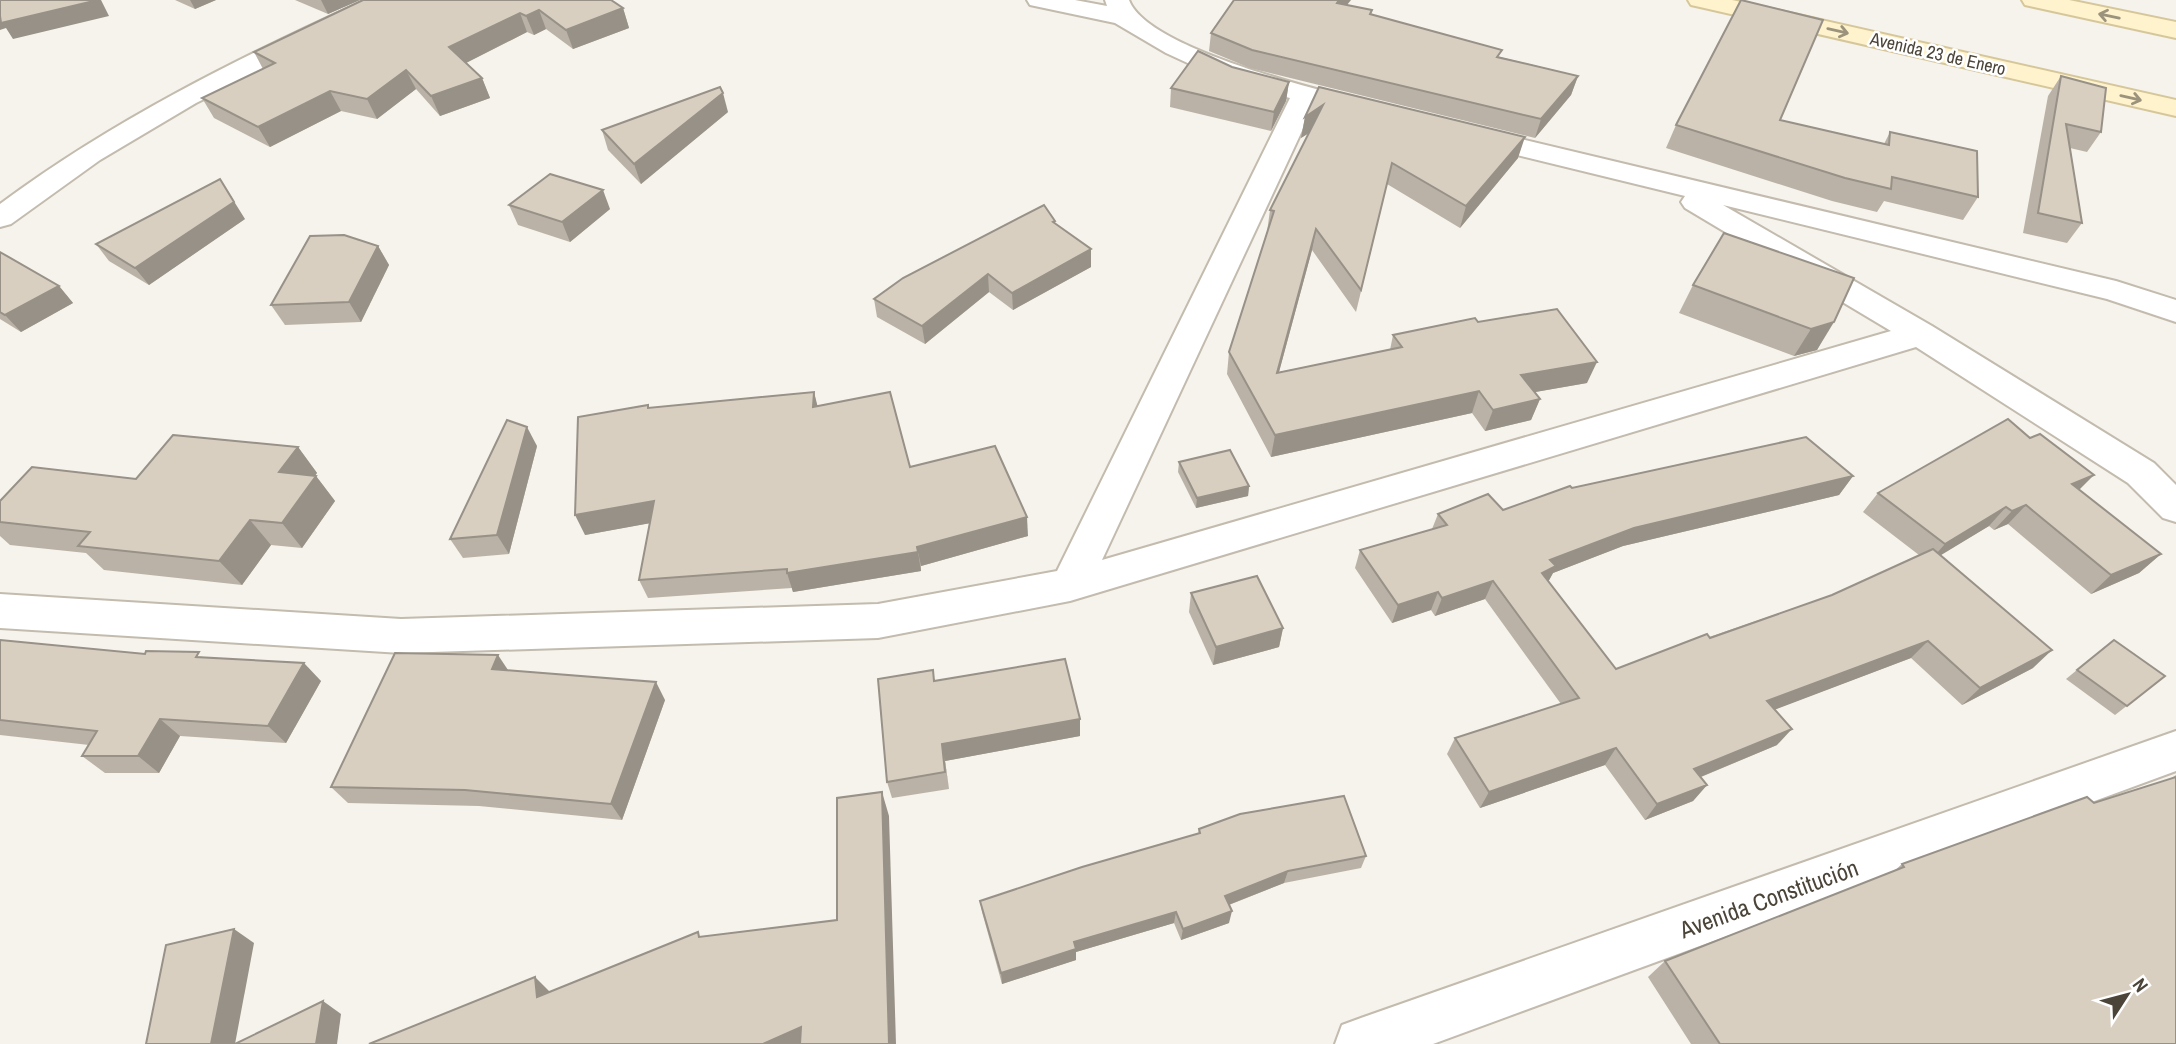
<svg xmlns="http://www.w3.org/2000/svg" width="2176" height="1044" font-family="'Archivo Narrow',sans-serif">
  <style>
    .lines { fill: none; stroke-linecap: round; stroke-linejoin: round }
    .minor-casing { stroke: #c2bbae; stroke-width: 4 }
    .secondary-casing { stroke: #d6c79b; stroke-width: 4 }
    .minor { fill: #fff; fill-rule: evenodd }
    .secondary { fill: #fff3cd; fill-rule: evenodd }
    .wall { fill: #bab2a6 }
    .shaded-wall { fill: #979187 }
    .building { fill: #d8cfc1; stroke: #979187; stroke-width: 2 }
    .oneway { stroke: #9c937c }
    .labels { text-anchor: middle; stroke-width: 5; stroke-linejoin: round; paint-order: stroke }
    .far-street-label { font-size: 18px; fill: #4b4439; stroke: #fff }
    .near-street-label { font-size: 24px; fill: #4b4439; stroke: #fff }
  </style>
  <rect width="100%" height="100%" fill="#f6f3ec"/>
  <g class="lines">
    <defs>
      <g id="minor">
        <path d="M366,0H398L395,5L196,103L100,160L11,224L0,227V204C113,120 238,58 366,0Z"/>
        <path d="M1027,0H1075L1107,6L1105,0H1129C1147,49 1322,91 1374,104L1378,110L1374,116L1364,118L1314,105L1102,560L1891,331L1685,208L1681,202L1685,196L1460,141L1456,135L1460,129L1470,127L2116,281L2176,300V322L2107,299L1723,205L1932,326L2154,463L2176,485V522L2163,518L2128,483L1916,347L1070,601L878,638L401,653L0,628V594L401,619L878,604L1057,571L1290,98L1231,83L1166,53L1115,23L1030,5Z"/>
        <path d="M2176,731V771L1433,1044H1335L1342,1025L1361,1018Z"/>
      </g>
      <g id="secondary">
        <path d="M1688,0H1732L2176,100V116L1700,7L1691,5Z"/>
        <path d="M2022,0H2069L2176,22V38L2034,7L2025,5Z"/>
      </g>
    </defs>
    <!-- minor casing -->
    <use href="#minor" class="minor-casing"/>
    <!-- secondary casing -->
    <use href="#secondary" class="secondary-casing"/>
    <!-- minor -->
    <use href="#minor" class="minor"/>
    <!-- secondary -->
    <use href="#secondary" class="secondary"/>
  </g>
  <!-- wall -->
  <g class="wall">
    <path d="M175,0H216L195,9Z"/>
    <path d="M295,0H360L328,14Z"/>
    <path d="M363,0L623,8L629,28L573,49L546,29L534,35L527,32L466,63L482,78L490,98L440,116L416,89L377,119L341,111L270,147L214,118L202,98L263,69L254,52Z"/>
    <path d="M1347,5L1372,10L1371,15L1500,57L1578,76L1571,95L1535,138L1250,68L1209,51L1211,33Z"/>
    <path d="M1232,67L1289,82L1286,101L1271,131L1170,107L1171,88Z"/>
    <path d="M2061,76L2101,132L2087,152L2070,148L2082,223L2067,243L2023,233L2048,96Z"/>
    <path d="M728,112L641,184L608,150L602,130Z"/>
    <path d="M1305,117L1518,158L1460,228L1387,184L1356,312L1312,250L1279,372L1390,350L1393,335L1478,322L1587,383L1535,392L1540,399L1531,420L1485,431L1472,413L1271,457L1227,374L1229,352L1267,232L1270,210L1309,133L1301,138Z"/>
    <path d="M1780,120L1884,144L1890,132L1978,197L1963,220L1884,201L1877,212L1832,201L1666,148L1676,125Z"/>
    <path d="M509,205L610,209L570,242L518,225Z"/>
    <path d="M245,219L149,285L109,261L96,244Z"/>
    <path d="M1055,221V224L1091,249V267L1013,310L989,292L925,344L877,317L874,299Z"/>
    <path d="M378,246L389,265L361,322L285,325L271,305Z"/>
    <path d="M0,252L59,286L73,303L21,332L0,319Z"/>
    <path d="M1854,278L1817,350L1794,356L1679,313L1693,285Z"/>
    <path d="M814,392L817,406L910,467L1028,536L921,566V571L793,592L792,588L648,598L639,580L650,523L585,535L649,408Z"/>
    <path d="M537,446L509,554L463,558L450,539Z"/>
    <path d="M298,447L317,473L314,476H316L335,501L302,548L271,545L242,585L104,570L86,553L10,545L0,536V501L136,479Z"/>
    <path d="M1179,462L1249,486L1248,496L1196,508L1178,472Z"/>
    <path d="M1853,476L1839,495L1623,546L1553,573L1548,582L1616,669L1832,595L1919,555L1863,512L1878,493L2079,490L2161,554L2139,573L2091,594L2008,524L1994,530L1989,526L1940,555L2033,668L1962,705L1911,658L1775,709L1777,745L1701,777L1707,785L1693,801L1645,820L1605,765L1480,808L1447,754L1455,738L1561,704L1485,599L1435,616L1431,610L1392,623L1355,568L1360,550L1432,529L1438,514L1503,510L1572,488Z"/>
    <path d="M1191,593L1283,628L1279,647L1213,665L1189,612Z"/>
    <path d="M0,640L145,654L204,657L321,681L286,743L180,736L159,773H105L82,756L89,745L0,735Z"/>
    <path d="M2077,670L2165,676L2115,715L2066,679Z"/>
    <path d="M508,671L665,700L622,820L479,806L348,803L331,787Z"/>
    <path d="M935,681L1080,736L945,761L949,789L892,798L887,782Z"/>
    <path d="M2176,775V1044H1691L1648,977L1665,961L1893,872L1902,864L2170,779Z"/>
    <path d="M1199,829L1366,856L1361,868L1284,883L1229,905V923L1181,940L1174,923L1076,952V960L1002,984L982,912L980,901L1198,834Z"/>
  </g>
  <!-- shaded-wall -->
  <g class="shaded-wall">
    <path d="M98,0H101L109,16L13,39L6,28L0,30V12Z"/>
    <path d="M190,0H216L195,9Z"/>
    <path d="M321,0H360L328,14Z"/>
    <path d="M1339,0H1351L1334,21L1337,3Z"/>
    <path d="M623,8L629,28L573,49L566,30Z"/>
    <path d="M539,10L546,29L534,35L526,16Z"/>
    <path d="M520,13L527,32L458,67L449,47Z"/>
    <path d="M406,70L416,89L377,119L367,99Z"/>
    <path d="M1578,76L1571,95L1535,138L1541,119Z"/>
    <path d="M482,78L490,98L440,116L431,96Z"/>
    <path d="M1289,82L1286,101L1271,131L1274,112Z"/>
    <path d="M330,91L341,111L270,147L258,127Z"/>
    <path d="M723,93L728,112L641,184L634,164Z"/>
    <path d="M1323,105L1320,126L1301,138L1305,117Z"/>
    <path d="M1525,137L1518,158L1460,228L1466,206Z"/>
    <path d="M220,179L245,219L149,285L135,268Z"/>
    <path d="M603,190L610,209L570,242L562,222Z"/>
    <path d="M1316,229L1312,250L1273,394L1277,373Z"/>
    <path d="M378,246L389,265L361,322L349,302Z"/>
    <path d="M1091,249V267L1013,310L1012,293Z"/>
    <path d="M988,274L989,292L925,344L922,326Z"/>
    <path d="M59,286L73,303L21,332L5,315Z"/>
    <path d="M1834,322L1817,350L1794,356L1811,329Z"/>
    <path d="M1597,362L1587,383L1512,396L1521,375Z"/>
    <path d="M1479,391L1472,413L1271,457L1275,435Z"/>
    <path d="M814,392L819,412L813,407Z"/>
    <path d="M1540,399L1531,420L1485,431L1493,410Z"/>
    <path d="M527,427L537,446L509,554L497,535Z"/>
    <path d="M298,447L317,473L299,498L279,472Z"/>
    <path d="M2094,475L2075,494L2072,484Z"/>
    <path d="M316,476L335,501L302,548L282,523Z"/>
    <path d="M1853,476L1839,495L1623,546L1553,573L1547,584L1542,573L1550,560L1634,528Z"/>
    <path d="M1249,486L1248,496L1196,508L1197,498Z"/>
    <path d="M654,501L662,521L585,535L575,515Z"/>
    <path d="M2026,505L2008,524L1994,530L2012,511Z"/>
    <path d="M2006,507L1989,526L1928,563L1945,544Z"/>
    <path d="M1027,517L1028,536L921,566L917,547Z"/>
    <path d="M250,520L271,545L242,585L219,561Z"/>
    <path d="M918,552L921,571L793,592L787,573Z"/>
    <path d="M2161,554L2139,573L2091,594L2111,575Z"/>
    <path d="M1493,581L1485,599L1435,616L1442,598Z"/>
    <path d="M1438,592L1431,610L1392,623L1398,605Z"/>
    <path d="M1283,628L1279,647L1213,665L1216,647Z"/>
    <path d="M1928,641L1911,658L1753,718L1767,701Z"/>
    <path d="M2052,650L2033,668L1962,705L1980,688Z"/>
    <path d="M498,655L510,673L492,669Z"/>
    <path d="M304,663L321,681L286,743L268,726Z"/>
    <path d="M656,682L665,700L622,820L611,804Z"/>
    <path d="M160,719L180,736L159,773L138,756Z"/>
    <path d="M1080,719V736L945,761L949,789L942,744Z"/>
    <path d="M1792,729L1777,745L1681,785L1694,769Z"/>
    <path d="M1616,748L1605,765L1480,808L1489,792Z"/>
    <path d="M1707,785L1693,801L1645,820L1657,804Z"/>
    <path d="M882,792L889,816L896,1044H889Z"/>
    <path d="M1288,871L1284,883L1223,907L1225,896Z"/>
    <path d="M1232,911L1229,923L1181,940L1183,929Z"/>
    <path d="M1176,912L1174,923L1076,952V960L1002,984L1001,973L1074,942Z"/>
    <path d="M234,929L254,943L235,1044H211Z"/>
    <path d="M535,977L554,996L537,997Z"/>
    <path d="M323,1001L341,1014L337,1044H316Z"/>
    <path d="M801,1027L810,1044H763Z"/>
  </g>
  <!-- building -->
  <g class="building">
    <path d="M0,0H98L1,23L0,16Z"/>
    <path d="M363,0H611L623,8L566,30L539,10L526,16L520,13L449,47L482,78L431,96L406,70L367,99L330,91L258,127L202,98L275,63L254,52Z"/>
    <path d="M1234,0H1339L1337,3L1372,10L1370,14L1502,50L1497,57L1578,76L1541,119L1252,50L1211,33Z"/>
    <path d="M1741,0L1823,20L1780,120L1889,145L1890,132L1977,151L1978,197L1892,177L1891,189L1845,178L1676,125Z"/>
    <path d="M1198,51L1232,67L1289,82L1274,112L1171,88Z"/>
    <path d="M2061,76L2106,88L2101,132L2066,124L2082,223L2038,213Z"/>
    <path d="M720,87L723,93L634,164L602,130Z"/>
    <path d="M1319,87L1525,137L1466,206L1392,163L1361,290L1316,229L1277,373L1402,347L1393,335L1475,318L1478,322L1557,309L1597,362L1521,375L1540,399L1493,410L1479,391L1275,435L1229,352L1274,211L1270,210L1323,105L1305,117Z"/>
    <path d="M550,174L603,190L562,222L509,205Z"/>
    <path d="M220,179L234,202L135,268L96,244Z"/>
    <path d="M1044,205L1055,221L1053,222L1091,249L1012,293L988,274L922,326L874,299L903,278Z"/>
    <path d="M1724,233L1854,278L1834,322L1811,329L1693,285Z"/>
    <path d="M344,235L378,246L349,302L271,305L310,236Z"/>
    <path d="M0,252L59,286L5,315L0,312Z"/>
    <path d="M814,392L813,407L890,392L910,467L995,446L1027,517L917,547L918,552L787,573V569L639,580L654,501L575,515L578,417L648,405V408Z"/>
    <path d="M2008,419L2030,438L2040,434L2094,475L2072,484L2161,554L2111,575L2026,505L2012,511L2006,507L1945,544L1878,493Z"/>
    <path d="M507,420L527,427L497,535L450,539Z"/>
    <path d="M173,435L298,447L279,472L316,476L282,523L250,520L219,561L78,546L90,532L0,522V501L32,467L136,479Z"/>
    <path d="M1806,437L1853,476L1634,528L1550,560L1556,566L1542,573L1616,669L1707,634L1710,638L1832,595L1933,549L2052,650L1980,688L1928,641L1767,701L1792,729L1694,769L1707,785L1657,804L1616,748L1489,792L1455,738L1579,698L1493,581L1442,598L1438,592L1398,605L1360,550L1447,525L1438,514L1488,494L1503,510L1570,486L1572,488Z"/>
    <path d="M1230,450L1249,486L1197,498L1179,462Z"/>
    <path d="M1257,576L1283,628L1216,647L1191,593Z"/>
    <path d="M0,640L145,654L146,651L199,652L196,657L304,663L268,726L160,719L138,756H82L97,731L0,720Z"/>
    <path d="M2114,640L2165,676L2127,706L2077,670Z"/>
    <path d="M395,653L498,655L492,669L656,682L611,804L465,790L331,787Z"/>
    <path d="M1065,659L1080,719L942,744L945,772L887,782L878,679L933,670L934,681Z"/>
    <path d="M2176,777V1044H1720L1665,961L1904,867L1902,864L2087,797L2094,803Z"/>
    <path d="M882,792L889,1044H800L801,1027L763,1044H369L535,977L537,997L698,932L699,937L837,920V798Z"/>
    <path d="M1344,796L1366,856L1288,871L1225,896L1232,911L1183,929L1176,912L1074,942L1076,949L1001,973L980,901L1082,867L1200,833L1199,829L1240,814Z"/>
    <path d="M234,929L211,1044H146L166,945Z"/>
    <path d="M323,1001L316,1044H235Z"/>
  </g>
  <!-- one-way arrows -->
  <defs><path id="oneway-shaft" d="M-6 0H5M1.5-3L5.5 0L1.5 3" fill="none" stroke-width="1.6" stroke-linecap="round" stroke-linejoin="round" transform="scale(1.75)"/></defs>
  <g class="oneway">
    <use href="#oneway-shaft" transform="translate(2109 16) rotate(-168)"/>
    <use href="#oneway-shaft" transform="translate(1838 31) rotate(13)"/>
    <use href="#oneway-shaft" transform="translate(2131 98) rotate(13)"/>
  </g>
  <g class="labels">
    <!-- far-street labels -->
    <g class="far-street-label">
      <text transform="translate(1938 54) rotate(13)" y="6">Avenida 23 de Enero</text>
    </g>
    <!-- near-street labels -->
    <g class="near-street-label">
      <text transform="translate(1769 899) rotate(-20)" y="8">Avenida Constitución</text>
    </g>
  </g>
  <!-- north arrow -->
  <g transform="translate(2127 995) rotate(54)" stroke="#ffffff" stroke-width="5" paint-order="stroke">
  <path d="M0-5L12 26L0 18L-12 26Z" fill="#4b4439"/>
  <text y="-10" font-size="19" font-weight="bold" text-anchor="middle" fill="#4b4439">N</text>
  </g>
</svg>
